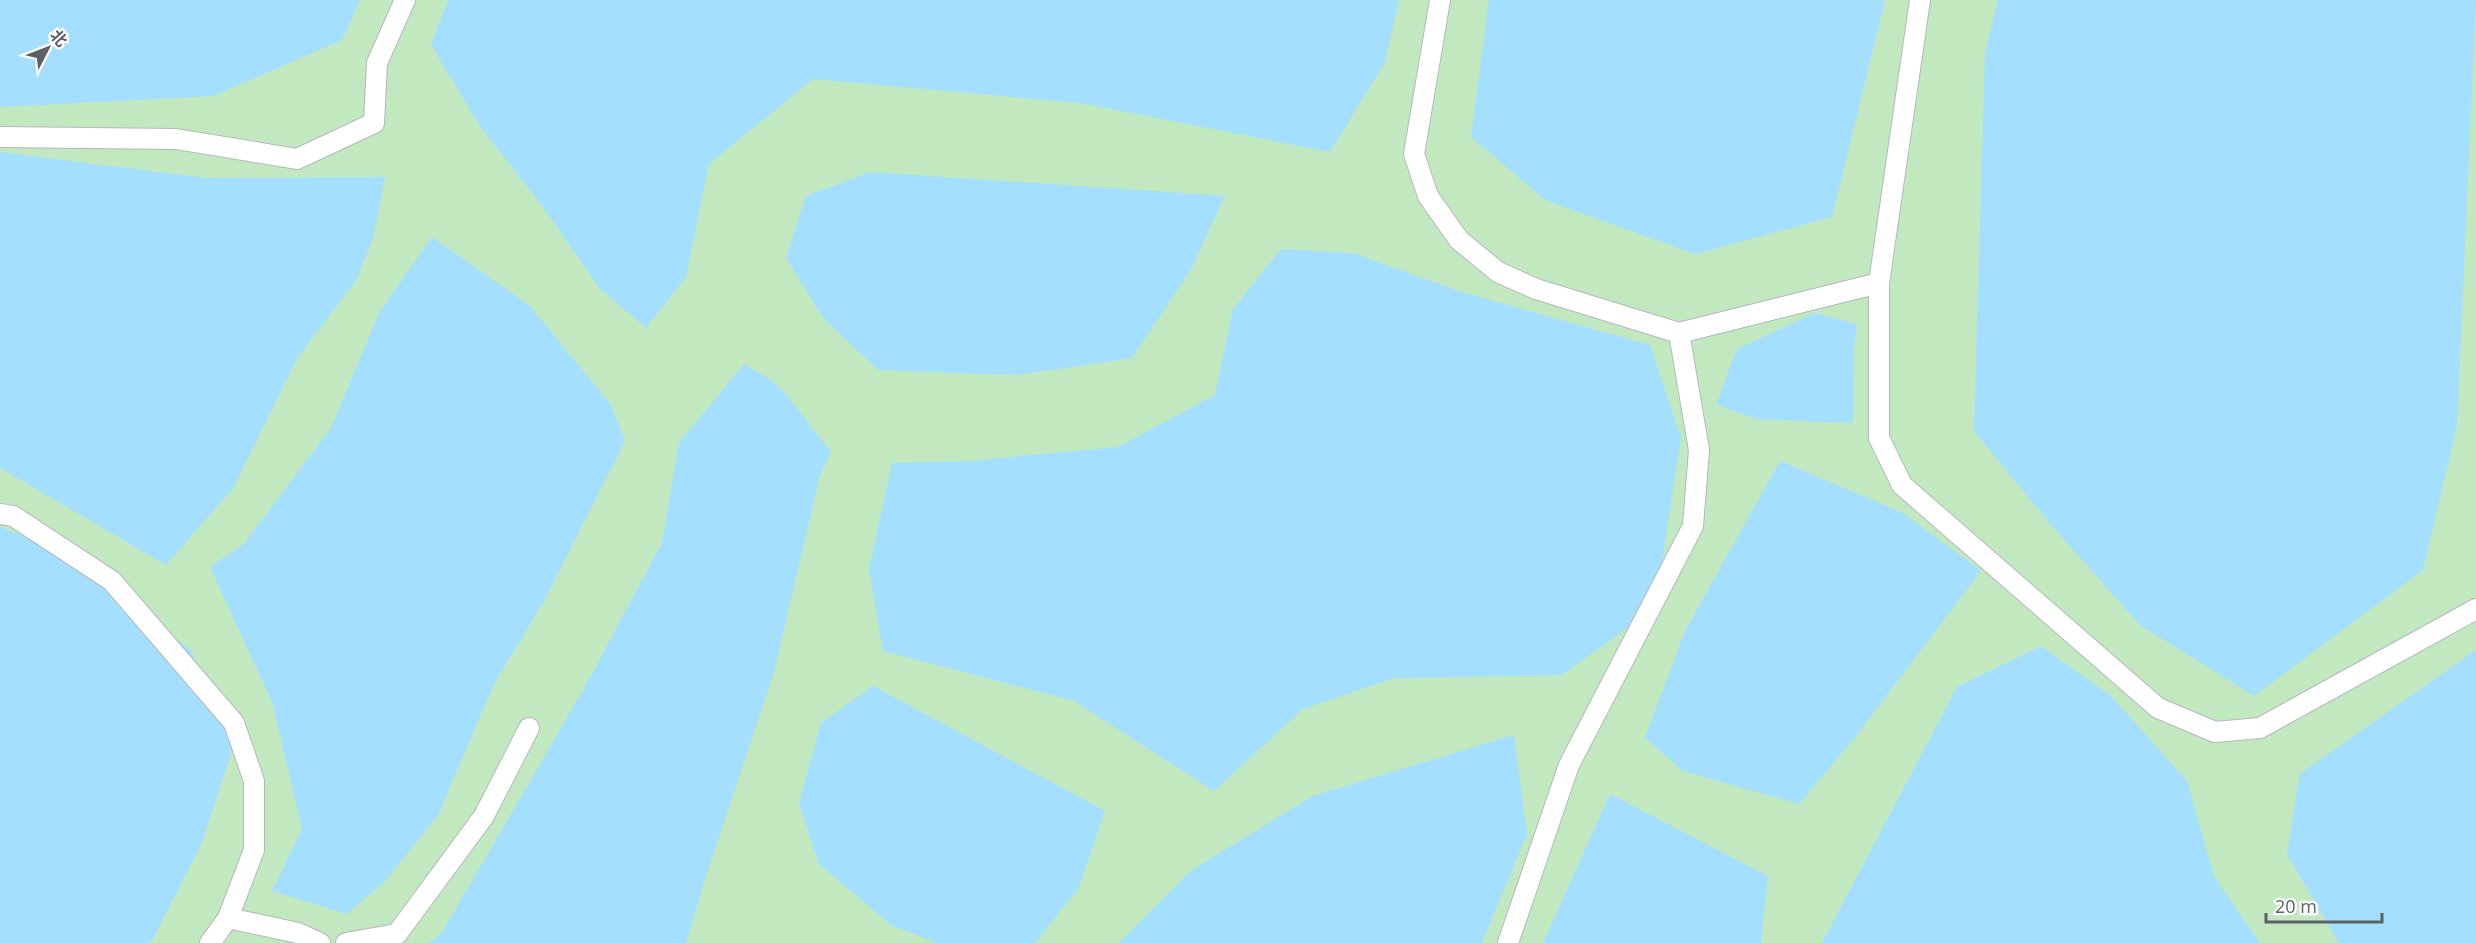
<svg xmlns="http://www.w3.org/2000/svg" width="2476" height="943" font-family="'Open Sans','Noto Sans SC',sans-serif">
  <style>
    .green { fill: #c2e8bf }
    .water { fill: #a4dfff }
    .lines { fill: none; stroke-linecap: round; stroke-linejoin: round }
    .lane-casing { stroke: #b5b8bc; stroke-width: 22 }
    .lane { stroke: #fff; stroke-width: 20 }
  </style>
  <rect width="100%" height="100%" fill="#efece4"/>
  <!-- green -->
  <rect class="green" x="0" y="0" width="2476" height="943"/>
  <!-- water -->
  <g class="water">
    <path d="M0,0H360L342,40L213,96L0,107Z"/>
    <path d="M448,0H1399L1385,62L1330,152L1081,103L813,79L709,164L686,277L646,328L599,288L544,208L481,128L431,45Z"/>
    <path d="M1489,0H1885L1832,217L1695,254L1545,200L1471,137Z"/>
    <path d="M1998,0H2476L2457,426L2423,570L2254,696L2140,625L2051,525L1974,431L1985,54Z"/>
    <path d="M0,152L207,178L385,177L373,238L357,279L298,357L233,488L166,565L0,468Z"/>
    <path d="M870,172L1225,196L1190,271L1132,358L1018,375L878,370L823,318L786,258L806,196Z"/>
    <path d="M432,237L530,306L611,405L625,441L544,601L494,684L438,815L385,881L347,914L272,891L302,829L272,702L210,567L244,544L331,428L380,311Z"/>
    <path d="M1281,249L1353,253L1455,290L1650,345L1681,437L1655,608L1562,675L1395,678L1303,709L1214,791L1074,701L883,651L869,569L892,463L969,461L1118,447L1215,395L1233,309Z"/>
    <path d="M1814,313L1857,324L1854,349L1853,423L1756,419L1716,404L1737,349Z"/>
    <path d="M744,364L771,380L786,394L831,452L820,475L774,672L705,879L686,943H429L441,934L586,685L662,543L679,443Z"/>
    <path d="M1780,461L1903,513L1981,571L1856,736L1799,804L1683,771L1645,738L1685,631Z"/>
    <path d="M0,527L46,545L190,649L234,745L202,843L153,939L147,943H0Z"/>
    <path d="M2041,646L2111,696L2187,781L2214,877L2260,943H1822L1957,687Z"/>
    <path d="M2476,650V943H2339L2287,854L2300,774Z"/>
    <path d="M873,686L1105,811L1079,887L1035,943H937L891,925L819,864L799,804L821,723Z"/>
    <path d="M1514,735L1527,834L1482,943H1119L1192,870L1313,796Z"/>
    <path d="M1610,794L1768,876L1761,943H1543Z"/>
  </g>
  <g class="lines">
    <defs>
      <g id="lane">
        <path d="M1440,0L1414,154L1428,196L1459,240L1498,272L1536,289L1679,333L1879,283"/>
        <path d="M1920,0L1879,283V438L1902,485L2158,708L2215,732L2260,728L2476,609"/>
        <path d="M0,137L176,139L297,159L374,123L377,63L405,0"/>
        <path d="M0,514L13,516L112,581L234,723L254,781V850L228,918L210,943"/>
        <path d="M228,918L298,933L320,943"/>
        <path d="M346,943L397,934L484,816L529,728"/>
        <path d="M1508,943L1569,765L1693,526L1699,450L1679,333"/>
      </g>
    </defs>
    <!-- lane casing -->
    <use href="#lane" class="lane-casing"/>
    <!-- lane -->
    <use href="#lane" class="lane"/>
  </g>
  <!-- north arrow -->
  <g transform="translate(48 48) rotate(48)" stroke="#ffffff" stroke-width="4.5" paint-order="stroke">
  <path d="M0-4.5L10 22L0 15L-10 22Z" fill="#5c6165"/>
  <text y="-9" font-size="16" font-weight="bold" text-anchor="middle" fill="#5c6165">北</text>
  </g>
  <!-- scale -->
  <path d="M2266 913v9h116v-9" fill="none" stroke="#5c6165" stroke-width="3"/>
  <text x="2275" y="913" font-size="18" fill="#5c6165" stroke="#ffffff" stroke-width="4.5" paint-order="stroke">20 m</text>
</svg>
